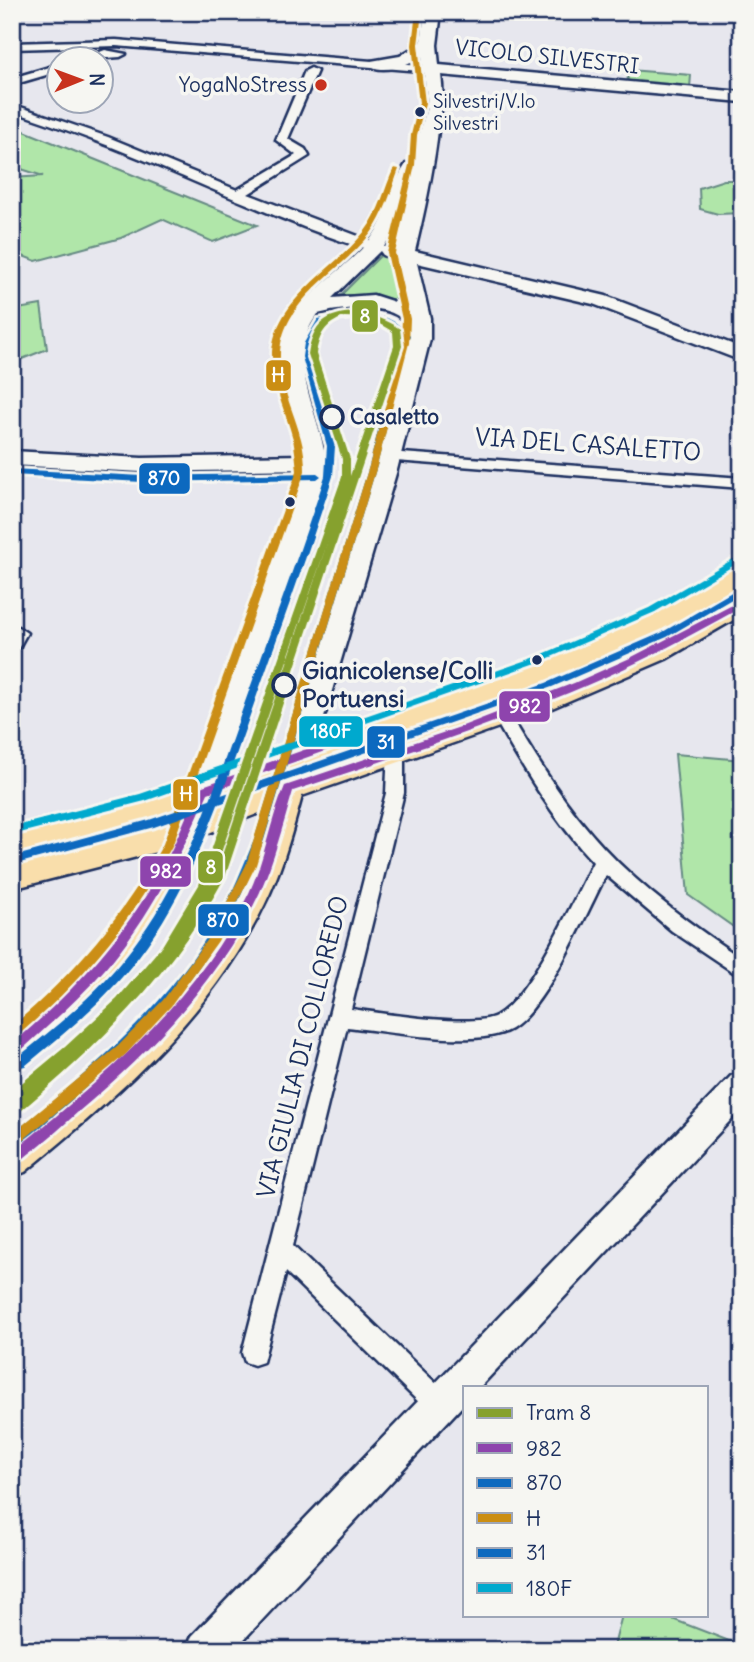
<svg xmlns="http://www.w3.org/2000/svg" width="754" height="1662" font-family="Delius,sans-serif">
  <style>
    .green { fill: #b0e6a9; stroke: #668a84; stroke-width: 2 }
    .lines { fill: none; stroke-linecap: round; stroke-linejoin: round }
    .street-casing { stroke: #1b2f5e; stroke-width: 5 }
    .secondary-casing { stroke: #1b2f5e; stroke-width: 5 }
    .primary-casing { stroke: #1b2f5e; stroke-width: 5 }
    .street { fill: #f6f6f2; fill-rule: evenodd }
    .secondary { fill: #f6f6f2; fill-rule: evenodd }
    .primary { fill: #f9deab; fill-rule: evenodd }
    .bus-1-casing { stroke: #f6f6f2; stroke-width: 6 }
    .bus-2-casing { stroke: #f6f6f2; stroke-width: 6 }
    .bus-3-casing { stroke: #f6f6f2; stroke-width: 6 }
    .bus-4-casing { stroke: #f6f6f2; stroke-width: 6 }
    .bus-5-casing { stroke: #f6f6f2; stroke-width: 6 }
    .bus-1 { fill: #8e44ad; fill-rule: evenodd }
    .bus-2 { fill: #0c69bf; fill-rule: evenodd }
    .bus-3 { fill: #cb8e13; fill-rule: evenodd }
    .bus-4 { fill: #0c69bf; fill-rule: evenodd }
    .bus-5 { fill: #00a9ce; fill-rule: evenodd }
    .tram-1-casing { stroke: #f6f6f2; stroke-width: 6 }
    .tram-1 { fill: #86a12e; fill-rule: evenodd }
    .poi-dot { fill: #c8321e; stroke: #f6f6f2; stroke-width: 2.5 }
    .bus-dot { fill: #1b2f5e; stroke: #f6f6f2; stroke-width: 2.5 }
    .stop-dot { fill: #f6f6f2; stroke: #1b2f5e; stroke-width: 3.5 }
    .labels { text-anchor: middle; stroke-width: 7; stroke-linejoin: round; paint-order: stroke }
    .far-bus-label { font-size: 19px; fill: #1b2f5e; stroke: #f6f6f2; text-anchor: start }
    .far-street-label { font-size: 21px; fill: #1b2f5e; stroke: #f6f6f2 }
    .far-poi-label { font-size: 21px; fill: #1b2f5e; stroke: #f6f6f2; text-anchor: end }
    .far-stop-label { font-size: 21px; font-weight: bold; fill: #1b2f5e; stroke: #f6f6f2; text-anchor: start }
    .street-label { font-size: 24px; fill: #1b2f5e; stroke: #f6f6f2 }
    .stop-label { font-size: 24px; font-weight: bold; fill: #1b2f5e; stroke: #f6f6f2; text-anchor: start }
    .line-badge { stroke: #f6f6f2; stroke-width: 2.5 }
    .badge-label { font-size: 19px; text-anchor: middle; font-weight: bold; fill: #fff }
  </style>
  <rect width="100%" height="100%" fill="#e7e7ee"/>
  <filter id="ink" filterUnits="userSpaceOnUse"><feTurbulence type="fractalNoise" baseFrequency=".0143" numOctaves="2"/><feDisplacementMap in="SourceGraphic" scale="14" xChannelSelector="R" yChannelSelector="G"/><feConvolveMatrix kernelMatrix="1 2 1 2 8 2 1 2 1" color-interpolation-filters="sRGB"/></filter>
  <g filter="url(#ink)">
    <!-- green -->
    <g class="green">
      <path d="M629,70L691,75L690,88L627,83Z"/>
      <path d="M12,126L257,225L213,242L162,219L121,238L36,261L12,252V178L43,176L12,166Z"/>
      <path d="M724,180H742V213L718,214L700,209L699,188Z"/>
      <path d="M380,256L389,259L394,287L403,302L372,295H341Z"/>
      <path d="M41,305L47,349L12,363V310Z"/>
      <path d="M675,754L742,760V933L688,895Z"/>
      <path d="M622,1615H662L742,1646V1650H613Z"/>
    </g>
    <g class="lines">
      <defs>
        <g id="street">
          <path d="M116,40L433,66L439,69L433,72L116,46L12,49V43Z"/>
          <path d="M105,50L126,54L120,57L79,60Z"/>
          <path d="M60,64V71L12,85V78Z"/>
          <path d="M311,68L317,71L288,139L305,149L309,156L248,194L379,244V250C356,254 178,174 144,160C100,142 57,126 12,111V104L108,137L237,190L296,155L276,140L305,71Z"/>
          <path d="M388,452L742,478V488L383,460V454Z"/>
          <path d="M18,627L27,633L18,649L12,651V629Z"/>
          <path d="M502,710L508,711C536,759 566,807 604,848C644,891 693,926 742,959V978L672,931L606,875C587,912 546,1008 511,1029C478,1049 386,1031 347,1027L293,1246L448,1395L452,1404L448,1413L439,1417L430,1413L286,1272L263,1362L254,1365L245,1362L242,1353L386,793L388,748H402L404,753V793L351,1009C380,1013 472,1028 496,1016C529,999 575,897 593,862C553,819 522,767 493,716Z"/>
        </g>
        <g id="secondary">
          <path d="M425,12H441L437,45L439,65L742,92V102L441,75C445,105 440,111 437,139C432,177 424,214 415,251L606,296L742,348V361L593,304L417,263L430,318V339L397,470L303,789L299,796L289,799L279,796L275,789L375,470L410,339C410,298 343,307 318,314C279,361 328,422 326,474L218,790L214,797L204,800L194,797L190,790L304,469L142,472L12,465V451L142,458L304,455C300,422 281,390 280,357C280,304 344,274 372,237C389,215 391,186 406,164H417L419,137L428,104L422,56C410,64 381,76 369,64L371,61L400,56L421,43ZM409,199L397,247H384ZM380,251L383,255L396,258L407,306L373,295L332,298Z"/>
          <path d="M742,1072V1108L480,1387H465V1403L234,1650H186L192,1636L731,1076Z"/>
        </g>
        <path id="primary" d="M742,564V585L668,629L554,679L195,806L205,809L278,781L525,697L646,645L742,594V615L666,659L545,711L302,796C293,829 284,862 270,893C217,1010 122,1092 25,1172L12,1177V1137C99,1068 189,993 239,891C251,865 259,837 267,810L201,836C170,910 123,974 64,1028C48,1042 32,1059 12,1066V1030C74,981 129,921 164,850L12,889V863L164,825L177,820L182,810L12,858V834L141,800L534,665L648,615Z"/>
      </defs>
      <!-- street casing -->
      <use href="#street" class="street-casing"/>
      <!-- secondary casing -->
      <use href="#secondary" class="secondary-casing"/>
      <!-- primary casing -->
      <use href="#primary" class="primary-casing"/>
      <!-- street -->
      <use href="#street" class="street"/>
      <!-- secondary -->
      <use href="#secondary" class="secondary"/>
      <!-- primary -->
      <use href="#primary" class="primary"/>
      <defs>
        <g id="bus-1">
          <path d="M742,600V607C708,626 673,645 638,662C527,715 409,752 293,791C283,825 274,860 260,892C220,979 151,1051 78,1112C64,1125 49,1138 34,1150C27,1155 20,1162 12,1166V1152C103,1079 197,1000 249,893C265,859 270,820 285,786L460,727L574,683L630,658Z"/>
          <path d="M343,736L348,740L347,743L208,793C181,855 150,917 105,969C78,1000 47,1027 16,1055L12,1056V1044C73,992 126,935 164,865C177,840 187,813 200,787Z"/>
        </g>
        <g id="bus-2">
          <path d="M356,313C378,313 395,318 410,335L377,466L264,840C253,868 242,897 227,923C188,994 128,1052 67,1104C52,1116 29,1140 12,1147V1134C89,1072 169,1006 218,918C233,893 243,866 254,840L369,466L402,335C380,313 352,316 324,323L312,343L310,357L335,446L333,476C309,552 281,626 255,701C224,788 196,881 139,956C108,998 66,1032 25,1066L21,1067L17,1066L15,1062L17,1058C58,1025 100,991 132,948C187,876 215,787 245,702C272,627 300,552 325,476L327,446L302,357L304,343L318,319Z"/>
          <path d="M12,469L142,476L317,473L321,476L317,479L142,482L12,475Z"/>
        </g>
        <g id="bus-3">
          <path d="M416,12H422L418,45L425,103L417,135L415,165L395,253L410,319L409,343L377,466L256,865L218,941L171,1006L126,1054L16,1146L12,1147V1134L118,1046L163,1000L210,935L246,865L369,466L401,343L402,319L387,253L409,165L411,135L419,103L412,45Z"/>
          <path d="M394,168L399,169C391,191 385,214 371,233C340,273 282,299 280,355C279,384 294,411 301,439C304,450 305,460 305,471L173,844C131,923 84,979 16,1037L12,1038V1026C74,974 124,915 163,844L297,471C296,460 295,450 293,439C286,412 272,385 272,356C273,299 334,271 365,231C380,212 384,189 394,168Z"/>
        </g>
        <path id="bus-4" d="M742,586V593L667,637L552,687L154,827L16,864L12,863V857L149,820L546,683L661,633Z"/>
        <path id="bus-5" d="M735,558L738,559V563L655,612L542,661L145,801L12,835V827L140,794L536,657L649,608Z"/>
      </defs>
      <!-- bus-1 casing -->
      <use href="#bus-1" class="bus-1-casing"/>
      <!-- bus-2 casing -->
      <use href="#bus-2" class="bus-2-casing"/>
      <!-- bus-3 casing -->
      <use href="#bus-3" class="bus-3-casing"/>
      <!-- bus-4 casing -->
      <use href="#bus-4" class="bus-4-casing"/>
      <!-- bus-5 casing -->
      <use href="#bus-5" class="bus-5-casing"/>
      <!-- bus-1 -->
      <use href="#bus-1" class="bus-1"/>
      <!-- bus-2 -->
      <use href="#bus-2" class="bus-2"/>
      <!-- bus-3 -->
      <use href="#bus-3" class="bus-3"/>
      <!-- bus-4 -->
      <use href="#bus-4" class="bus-4"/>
      <!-- bus-5 -->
      <use href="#bus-5" class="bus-5"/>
      <defs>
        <path id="tram-1" d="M357,312C373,315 386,320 400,329L402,346L225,877C172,974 100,1045 16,1115L12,1116V1091L65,1047L117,999L162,946L199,885L342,477V459L308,354C313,323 326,313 357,312ZM344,317C364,317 377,321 393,332L394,346L350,476V459L316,354C319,335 325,324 344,317ZM329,538L215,876L210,885Z"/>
      </defs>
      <!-- tram-1 casing -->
      <use href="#tram-1" class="tram-1-casing"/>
      <!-- tram-1 -->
      <use href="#tram-1" class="tram-1"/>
    </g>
  </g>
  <!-- markers -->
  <circle class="poi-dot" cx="321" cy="85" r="7"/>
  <g class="bus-dot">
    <circle cx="420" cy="112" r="6"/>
    <circle cx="290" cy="502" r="6"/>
    <circle cx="537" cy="660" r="6"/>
  </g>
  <g class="stop-dot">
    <circle cx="332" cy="417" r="11"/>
    <circle cx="284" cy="685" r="11"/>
  </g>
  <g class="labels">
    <!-- far-bus labels -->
    <g class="far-bus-label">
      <text x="433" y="108">Silvestri/V.lo<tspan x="433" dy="22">Silvestri</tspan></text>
    </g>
    <!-- far-street labels -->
    <g class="far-street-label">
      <text transform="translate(547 57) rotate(6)" y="7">VICOLO SILVESTRI</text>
    </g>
    <!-- far-poi labels -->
    <g class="far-poi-label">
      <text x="307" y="92">YogaNoStress</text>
    </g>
    <!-- far-stop labels -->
    <g class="far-stop-label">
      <text x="350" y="424">Casaletto</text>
    </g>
    <!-- street labels -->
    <g class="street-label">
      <text transform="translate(588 445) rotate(4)" y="8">VIA DEL CASALETTO</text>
      <text transform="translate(303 1047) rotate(-76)" y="8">VIA GIULIA DI COLLOREDO</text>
    </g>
    <!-- stop labels -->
    <g class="stop-label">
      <text x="302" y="679">Gianicolense/Colli<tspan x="302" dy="28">Portuensi</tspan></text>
    </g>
  </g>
  <g class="line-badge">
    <rect x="351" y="299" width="28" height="34" rx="7" fill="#86a12e"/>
    <rect x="265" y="359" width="27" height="33" rx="7" fill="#cb8e13"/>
    <rect x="138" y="462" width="53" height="33" rx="7" fill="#0c69bf"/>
    <rect x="498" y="690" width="53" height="33" rx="7" fill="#8e44ad"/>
    <rect x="298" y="715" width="66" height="33" rx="7" fill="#00a9ce"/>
    <rect x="366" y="725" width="40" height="34" rx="7" fill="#0c69bf"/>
    <rect x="172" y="778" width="27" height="33" rx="7" fill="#cb8e13"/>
    <rect x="197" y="850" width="27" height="34" rx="7" fill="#86a12e"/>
    <rect x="139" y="855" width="53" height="33" rx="7" fill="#8e44ad"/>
    <rect x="197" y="903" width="53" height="34" rx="7" fill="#0c69bf"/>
  </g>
  <g class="badge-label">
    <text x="365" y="323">8</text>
    <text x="278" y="382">H</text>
    <text x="164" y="485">870</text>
    <text x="525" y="713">982</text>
    <text x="331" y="738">180F</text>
    <text x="386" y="749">31</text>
    <text x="186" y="801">H</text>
    <text x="211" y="874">8</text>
    <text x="166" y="878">982</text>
    <text x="223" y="927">870</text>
  </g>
  <!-- margin -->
  <rect width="754" height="1662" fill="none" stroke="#f6f6f2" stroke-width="42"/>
  <rect x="21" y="21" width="712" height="1620" fill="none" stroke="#1b2f5e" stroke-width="2.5" filter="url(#ink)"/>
  <!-- legend -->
  <rect x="463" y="1386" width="245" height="231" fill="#f6f6f2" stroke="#9ea6b7" stroke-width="2"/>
  <rect x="477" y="1408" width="35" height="10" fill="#86a12e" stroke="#9ea6b7" stroke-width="2"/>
  <text x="526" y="1420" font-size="21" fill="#1b2f5e">Tram 8</text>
  <rect x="477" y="1443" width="35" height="10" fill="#8e44ad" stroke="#9ea6b7" stroke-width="2"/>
  <text x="526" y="1456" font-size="21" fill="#1b2f5e">982</text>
  <rect x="477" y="1478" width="35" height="10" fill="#0c69bf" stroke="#9ea6b7" stroke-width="2"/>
  <text x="526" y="1490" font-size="21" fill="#1b2f5e">870</text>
  <rect x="477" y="1513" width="35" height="10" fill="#cb8e13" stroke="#9ea6b7" stroke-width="2"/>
  <text x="526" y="1526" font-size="21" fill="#1b2f5e">H</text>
  <rect x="477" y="1548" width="35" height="10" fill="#0c69bf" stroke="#9ea6b7" stroke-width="2"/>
  <text x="526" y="1560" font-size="21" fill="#1b2f5e">31</text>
  <rect x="477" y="1583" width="35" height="10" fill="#00a9ce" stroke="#9ea6b7" stroke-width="2"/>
  <text x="526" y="1596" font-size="21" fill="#1b2f5e">180F</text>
  <!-- north arrow -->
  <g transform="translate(80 80) rotate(89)"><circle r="33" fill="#f6f6f2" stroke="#9ea6b7" stroke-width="2"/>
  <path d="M0-5L12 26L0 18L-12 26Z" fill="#c8321e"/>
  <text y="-10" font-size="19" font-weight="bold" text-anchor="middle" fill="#1b2f5e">N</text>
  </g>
</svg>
